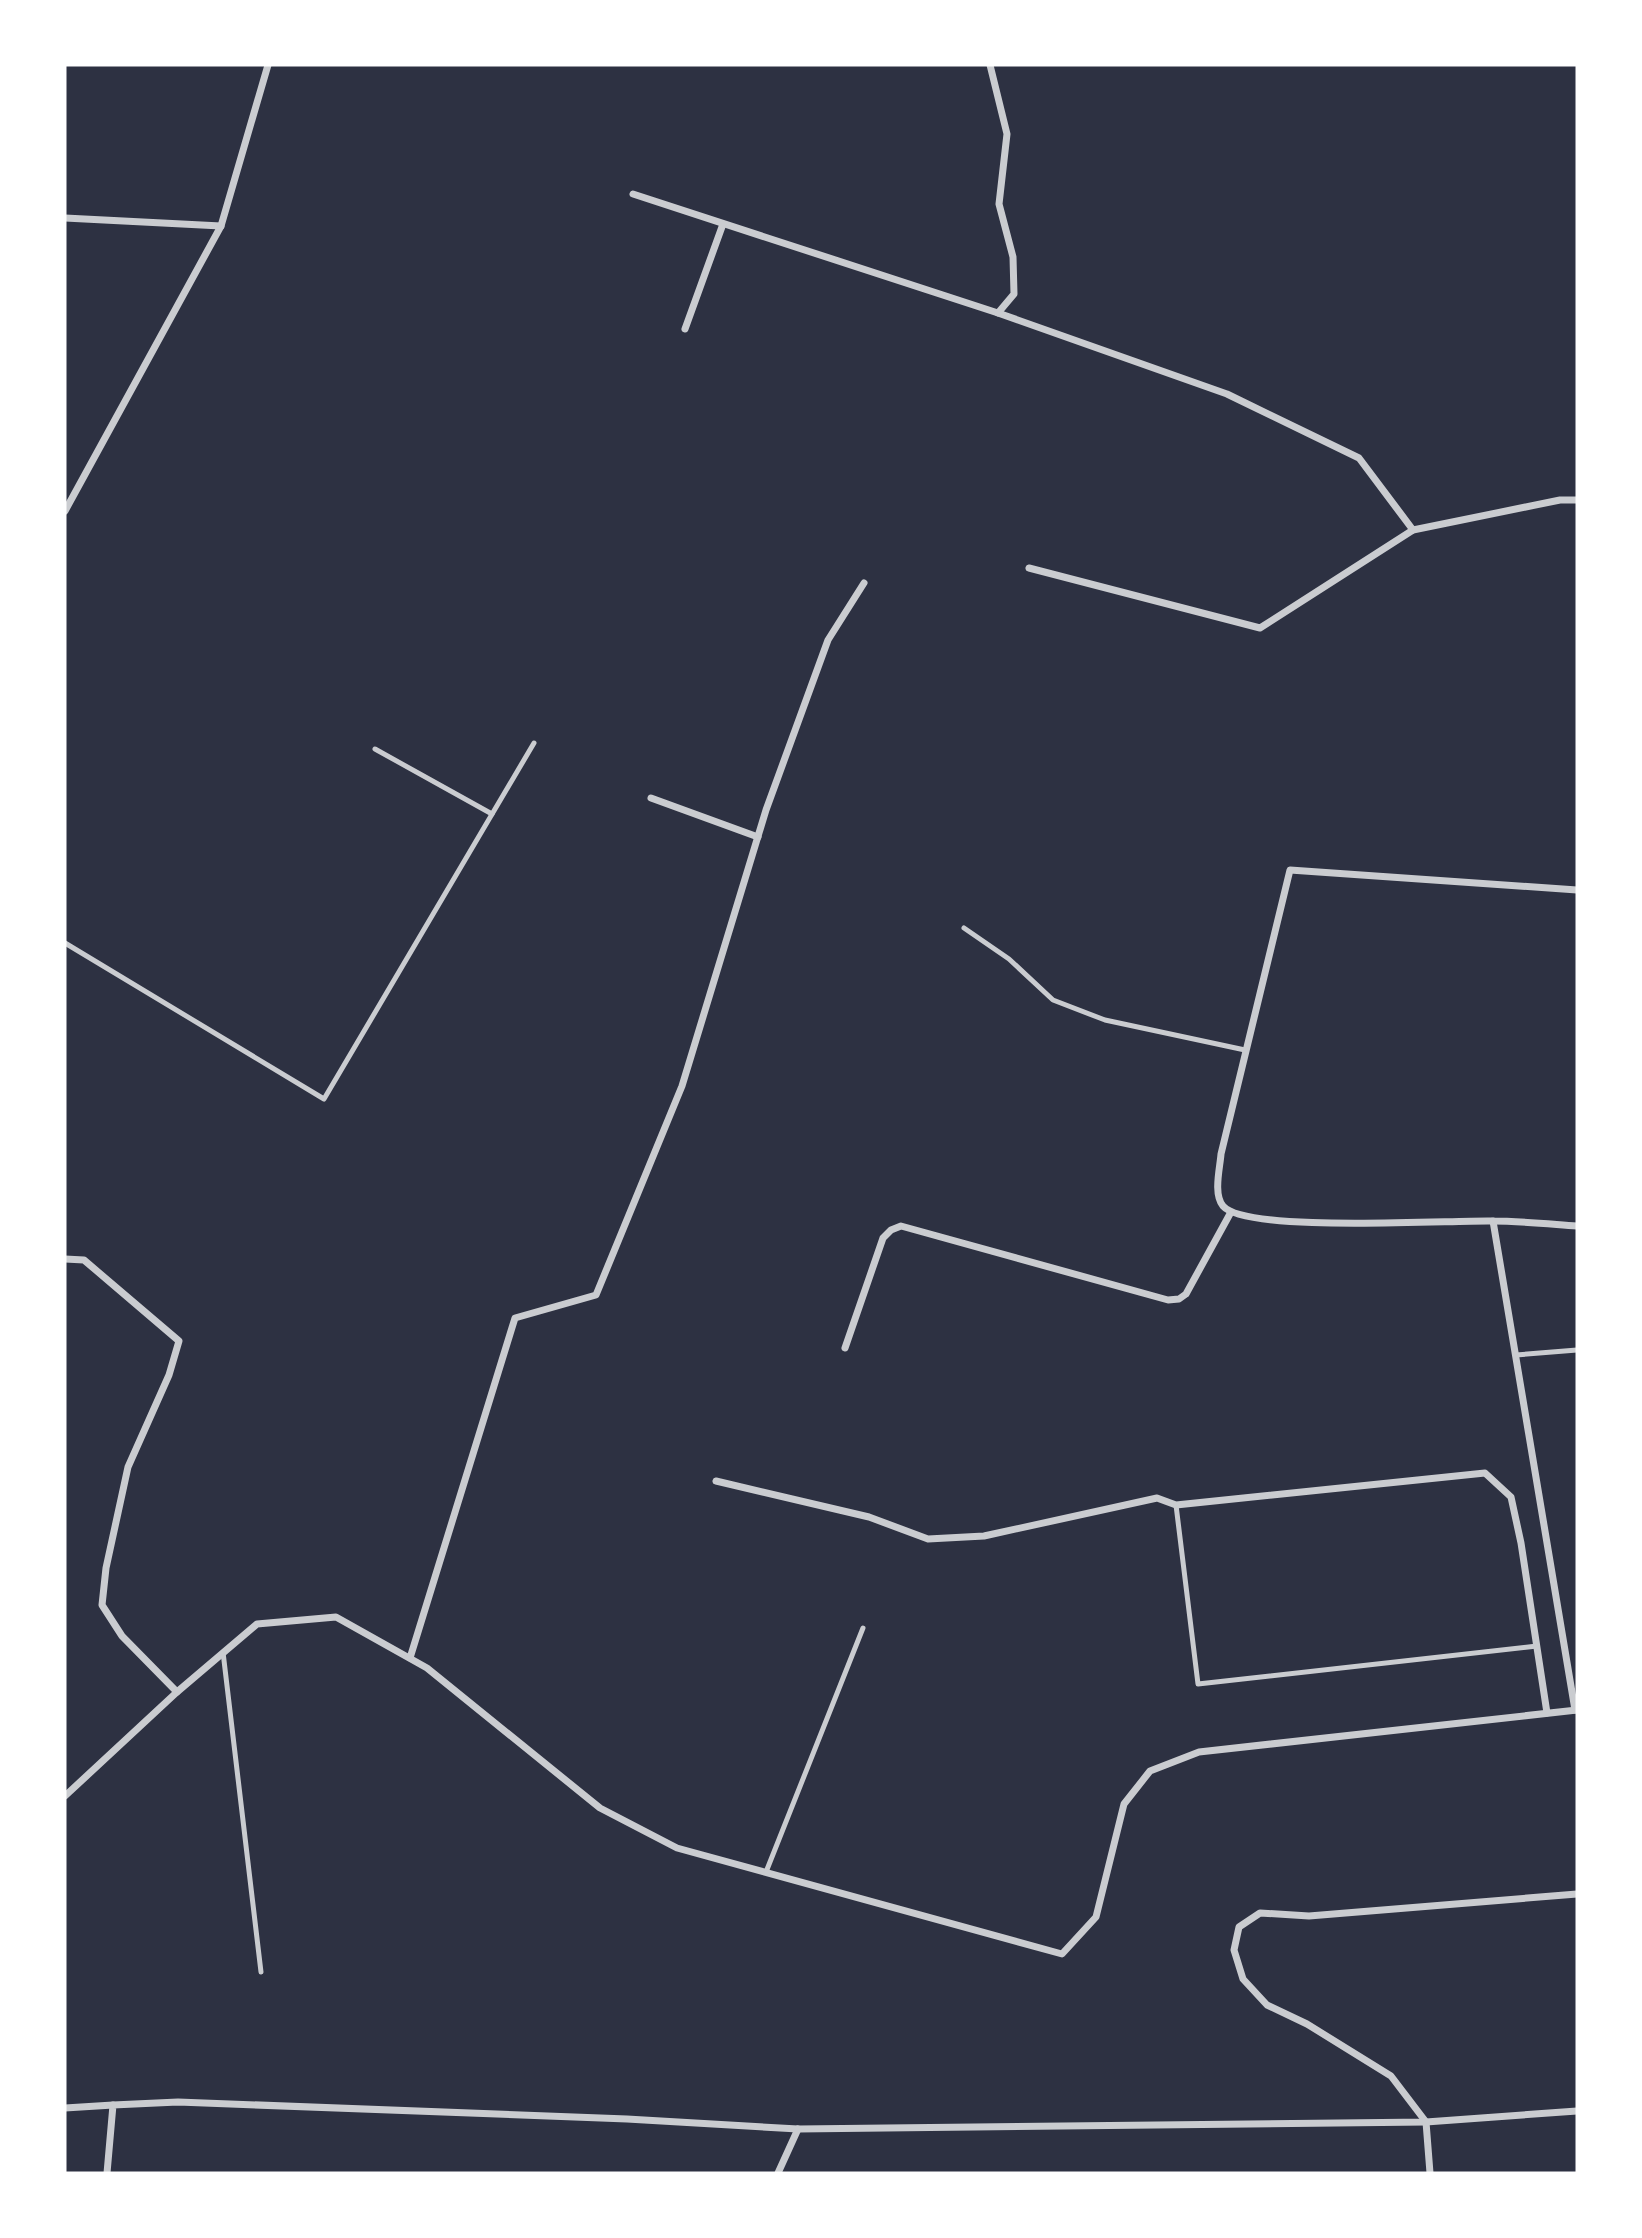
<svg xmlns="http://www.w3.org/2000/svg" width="1642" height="2238" font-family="'PT Sans',sans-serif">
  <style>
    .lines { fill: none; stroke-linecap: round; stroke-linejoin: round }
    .service { stroke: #caccd0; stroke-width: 5 }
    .minor { stroke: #caccd0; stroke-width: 7 }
  </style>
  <rect width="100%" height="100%" fill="#2d3142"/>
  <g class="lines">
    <!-- service -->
    <g class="service">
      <path d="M375,749L492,814"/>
      <path d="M964,928L1009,959L1053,1000L1105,1020L1245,1050"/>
      <path d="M65,943L324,1099L534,743"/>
      <path d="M1516,1355L1577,1350"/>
      <path d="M1176,1505L1198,1684L1537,1646"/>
      <path d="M223,1652L261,1972"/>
      <path d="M766,1872L863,1628"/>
    </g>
    <!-- minor -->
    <g class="minor">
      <path d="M633,194L998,313L1014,294L1013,257L999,204L1007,134L990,65"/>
      <path d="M65,218L221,226"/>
      <path d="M998,313L1227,394L1359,458L1413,530"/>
      <path d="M685,329L723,224"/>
      <path d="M65,511L221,226L268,65"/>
      <path d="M1029,568L1260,628L1413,530L1560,500H1577"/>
      <path d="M651,798L758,837"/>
      <path d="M1577,890L1290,870L1221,1154C1220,1168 1213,1194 1223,1206C1246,1233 1449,1220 1492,1221C1520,1221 1549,1224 1577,1226"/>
      <path d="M1493,1221L1575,1710"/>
      <path d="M65,1259L84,1260L179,1341L169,1375L128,1467L106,1568L102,1605L122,1636L177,1692"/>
      <path d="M845,1348L883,1238L891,1230L901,1226L1168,1300L1179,1299L1186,1294L1231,1212"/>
      <path d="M716,1481L869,1517L928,1539L984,1536L1157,1498L1176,1505L1485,1473L1511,1497L1521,1543L1547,1713"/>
      <path d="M410,1658L515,1318L596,1295L682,1086L766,810L828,640L864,583"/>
      <path d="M65,1796L177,1692L257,1624L336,1617L427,1668L600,1808L677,1848L1062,1954L1096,1917L1124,1804L1150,1771L1199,1752L1577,1710"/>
      <path d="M65,2108L113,2105"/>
      <path d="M107,2173L113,2105L178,2102L627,2119L798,2129L1426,2122L1577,2111"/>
      <path d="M778,2173L798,2129"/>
      <path d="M1430,2173L1426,2122L1391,2076L1307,2024L1267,2005L1243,1979L1234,1950L1239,1927L1260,1913L1309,1916L1577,1894"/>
    </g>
  </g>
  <!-- border -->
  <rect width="1642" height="2238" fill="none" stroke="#ffffff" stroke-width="133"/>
</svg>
